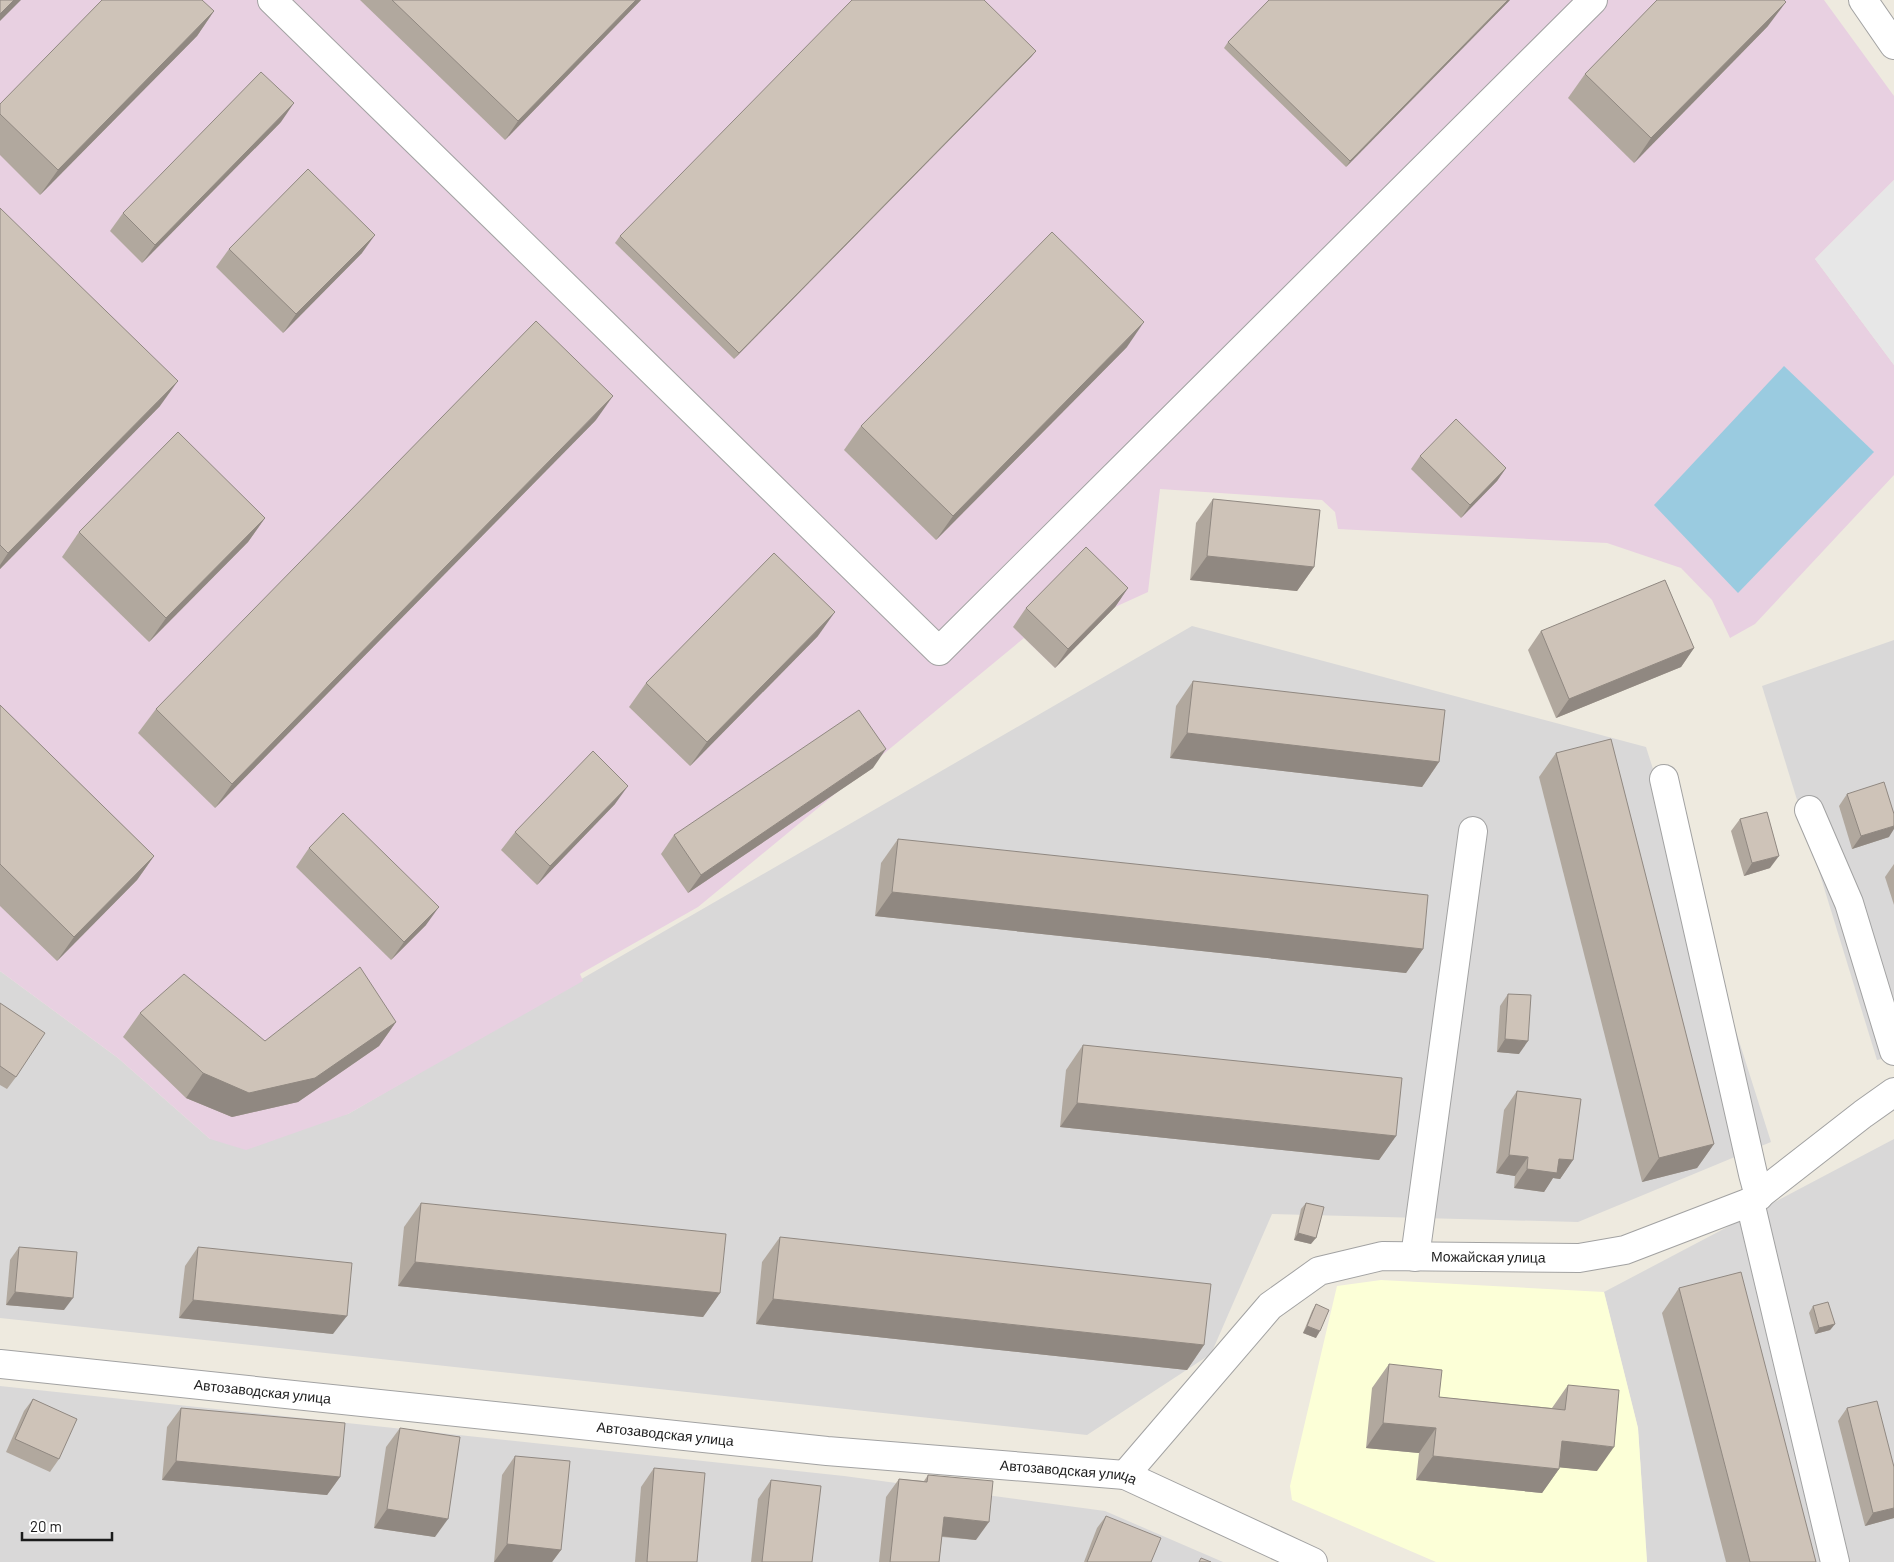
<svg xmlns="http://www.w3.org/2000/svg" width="1894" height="1562" font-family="Barlow,sans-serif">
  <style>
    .residential { fill: #d9d8d8 }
    .industrial { fill: #e8d0e1 }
    .education { fill: #fcffd7 }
    .parking { fill: #e7e7e7 }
    .water { fill: #9acbe0 }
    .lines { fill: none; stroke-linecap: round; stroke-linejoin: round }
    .minor-casing { stroke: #a2a2a2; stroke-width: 30 }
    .minor { stroke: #fff; stroke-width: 28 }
    .wall { fill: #b1a89e }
    .shaded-wall { fill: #908881 }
    .building { fill: #cec3b8; stroke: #908881 }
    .labels { text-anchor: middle; stroke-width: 4.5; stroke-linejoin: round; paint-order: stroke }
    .street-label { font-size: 14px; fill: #1b1b1b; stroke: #fff }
  </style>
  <rect width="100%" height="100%" fill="#eeeadf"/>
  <!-- residential -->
  <g class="residential">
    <path d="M1192,626L1646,747L1771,1142L1578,1222L1272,1214L1211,1354L1087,1435L0,1318V971L118,1058L210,1139L348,1114Z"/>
    <path d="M1894,640V1056L1877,1060L1762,686Z"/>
    <path d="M1894,1139V1562H1647L1638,1428L1604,1292Z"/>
    <path d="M0,1386L844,1476L1105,1511L1223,1562H0Z"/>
  </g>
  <!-- industrial -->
  <path class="industrial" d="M0,0H1824L1894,96V180L1815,259L1894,365V475L1755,624L1730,638L1712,600L1681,568L1607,543L1338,529L1335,512L1322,500L1160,489L1148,592L1115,607L1055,668L1024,638L698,907L580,974L583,981L348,1114L246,1150L210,1139L118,1058L0,971Z"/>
  <!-- education -->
  <path class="education" d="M1381,1280L1604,1292L1638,1428L1647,1562H1436L1292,1500L1290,1486L1337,1286Z"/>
  <!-- parking -->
  <path class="parking" d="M1894,180V365L1815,259Z"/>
  <!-- water -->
  <path class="water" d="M1784,366L1874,452L1738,593L1654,505Z"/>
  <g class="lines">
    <defs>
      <g id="minor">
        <path d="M272,0L939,651L1593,0"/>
        <path d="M1863,0L1894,45"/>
        <path d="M1664,779L1753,1174L1759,1196"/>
        <path d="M1809,810L1849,903L1894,1051"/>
        <path d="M1750,1202L1835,1562"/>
        <path d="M1415,1257L1473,831"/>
        <path id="s1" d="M0,1364L827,1451L1125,1475L1313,1562"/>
        <path id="s2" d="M1125,1475L1270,1306L1319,1271L1382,1256L1579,1258L1625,1250L1750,1202L1863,1114L1894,1092"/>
      </g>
    </defs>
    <!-- minor casing -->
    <use href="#minor" class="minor-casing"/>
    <!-- minor -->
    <use href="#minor" class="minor"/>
  </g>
  <!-- wall -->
  <g class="wall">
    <path d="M360,0H641L505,140Z"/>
    <path d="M1510,0L1346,167L1224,48L1228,42Z"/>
    <path d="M214,11L197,36L40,195L0,155V104Z"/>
    <path d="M1768,26L1634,163L1568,98L1585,74Z"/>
    <path d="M1036,51L1031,57L734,359L615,243L620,236Z"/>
    <path d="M281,122L142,263L110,231L123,213Z"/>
    <path d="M0,208L160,406L0,569Z"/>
    <path d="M229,249L362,253L283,333L216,267Z"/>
    <path d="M1127,347L936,540L844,450L861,426Z"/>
    <path d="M596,420L215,808L138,733L156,709Z"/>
    <path d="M1420,456L1506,468L1497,481L1461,518L1411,469Z"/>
    <path d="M1213,499L1314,567L1297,591L1190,580L1196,523Z"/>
    <path d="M265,518L248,542L149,642L62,557L79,532Z"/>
    <path d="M1128,588L1115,607L1055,668L1013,627L1026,608Z"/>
    <path d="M1541,631L1694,648L1681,667L1556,718L1528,650Z"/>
    <path d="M818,636L690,766L629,707L646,683Z"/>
    <path d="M1193,681L1439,762L1422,787L1170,758L1176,706Z"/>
    <path d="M0,705L154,856L137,880L57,961L0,906Z"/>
    <path d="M1556,753L1714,1144L1697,1168L1642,1182L1539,777Z"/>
    <path d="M873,768L688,893L661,854L674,835Z"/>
    <path d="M1847,794L1889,837L1852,849L1839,806Z"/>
    <path d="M615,804L537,885L501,850L515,832Z"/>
    <path d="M1740,819L1770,868L1744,876L1731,831Z"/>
    <path d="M898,839L1423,949L1406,973L875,916L881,863Z"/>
    <path d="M309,848L426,925L391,960L296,867Z"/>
    <path d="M1894,864V905L1885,877Z"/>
    <path d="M1508,994L1519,1054L1497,1052L1500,1006Z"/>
    <path d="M0,1003L16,1077L7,1089L0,1085Z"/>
    <path d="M140,1013L265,1041L396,1022L379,1046L298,1102L232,1117L186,1098L123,1037Z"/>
    <path d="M1083,1045L1396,1136L1379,1160L1060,1127L1066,1070Z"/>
    <path d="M1517,1091L1573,1160L1560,1179L1553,1178L1544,1192L1514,1188L1515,1176L1496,1173L1504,1110Z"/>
    <path d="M421,1203L720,1293L703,1317L398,1286L404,1227Z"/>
    <path d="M1306,1203L1311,1244L1294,1240L1301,1209Z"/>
    <path d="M780,1237L1204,1345L1187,1370L756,1324L762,1262Z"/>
    <path d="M19,1247L64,1310L6,1305L10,1260Z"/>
    <path d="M198,1247L333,1334L179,1318L185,1266Z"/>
    <path d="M1679,1288L1816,1562H1726L1662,1313Z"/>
    <path d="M1316,1304V1338L1303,1333L1312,1311Z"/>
    <path d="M1813,1306L1835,1324L1830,1330L1815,1334L1809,1313Z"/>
    <path d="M1389,1364L1439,1397L1552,1408L1568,1385L1597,1471L1559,1467V1469L1542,1493L1416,1480L1419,1453L1366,1448L1372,1388Z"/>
    <path d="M33,1399L59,1459L50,1472L6,1452L24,1411Z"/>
    <path d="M181,1408L340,1477L327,1495L162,1480L167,1427Z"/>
    <path d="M1847,1408L1894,1518L1865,1526L1838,1421Z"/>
    <path d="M400,1428L435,1537L374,1528L386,1447Z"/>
    <path d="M515,1456L561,1550L552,1562H494L502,1475Z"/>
    <path d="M654,1468L697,1562H635L641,1487Z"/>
    <path d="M928,1475L976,1540L942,1537L939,1562H879L886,1497L899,1479L924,1481Z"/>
    <path d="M771,1480L812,1562H751L758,1499Z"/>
    <path d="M1106,1516L1151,1562H1084L1097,1528Z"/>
  </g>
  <!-- shaded-wall -->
  <g class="shaded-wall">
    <path d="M14,0H21L0,21V14Z"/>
    <path d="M636,0H641L505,140L518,121Z"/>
    <path d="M1508,0H1510L1346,167L1350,161Z"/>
    <path d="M1786,2L1768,26L1634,163L1651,138Z"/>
    <path d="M214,11L197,36L40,195L58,170Z"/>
    <path d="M1036,51L1031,57L734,359L739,353Z"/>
    <path d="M294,103L281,122L142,263L155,245Z"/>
    <path d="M375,235L362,253L283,333L296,314Z"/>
    <path d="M1144,322L1127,347L936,540L953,516Z"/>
    <path d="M178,381L160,406L0,569V565L8,553Z"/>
    <path d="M613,396L596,420L215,808L232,784Z"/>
    <path d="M1506,468L1497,481L1461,518L1470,505Z"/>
    <path d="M265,518L248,542L149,642L166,618Z"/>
    <path d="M1207,556L1314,567L1297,591L1190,580Z"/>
    <path d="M1128,588L1115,607L1055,668L1068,649Z"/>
    <path d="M835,612L818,636L690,766L707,742Z"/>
    <path d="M1694,648L1681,667L1556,718L1569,699Z"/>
    <path d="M1187,733L1439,762L1422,787L1170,758Z"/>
    <path d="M886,749L873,768L688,893L701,875Z"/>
    <path d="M628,786L615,804L537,885L550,866Z"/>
    <path d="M1894,826V829L1889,837L1852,849L1861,836Z"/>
    <path d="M154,856L137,880L57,961L74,937Z"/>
    <path d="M1779,856L1770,868L1744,876L1752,863Z"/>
    <path d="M892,892L1423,949L1406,973L875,916Z"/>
    <path d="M439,907L426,925L391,960L404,942Z"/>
    <path d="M396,1022L379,1046L298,1102L232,1117L186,1098L203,1073Z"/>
    <path d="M1505,1039L1528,1041L1519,1054L1497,1052Z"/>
    <path d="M1077,1103L1396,1136L1379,1160L1060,1127Z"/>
    <path d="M1714,1144L1697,1168L1642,1182L1659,1158Z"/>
    <path d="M1509,1155L1528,1157L1515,1176L1496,1173Z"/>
    <path d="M1559,1159L1573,1160L1560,1179L1553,1178L1544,1192L1514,1188L1527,1169Z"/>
    <path d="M1298,1233L1316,1238L1311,1244L1294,1240Z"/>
    <path d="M415,1262L720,1293L703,1317L398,1286Z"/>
    <path d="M15,1292L73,1298L64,1310L6,1305Z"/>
    <path d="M773,1299L1204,1345L1187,1370L756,1324Z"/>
    <path d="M193,1300L347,1316L333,1334L179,1318Z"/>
    <path d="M1835,1324L1830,1330L1815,1334L1819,1328Z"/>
    <path d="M1307,1326L1320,1331L1316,1338L1303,1333Z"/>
    <path d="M1383,1423L1436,1428L1419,1453L1366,1448Z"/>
    <path d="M1562,1441L1614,1447L1597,1471L1545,1466Z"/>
    <path d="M1433,1456L1559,1469L1542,1493L1416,1480Z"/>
    <path d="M176,1461L340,1477L327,1495L162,1480Z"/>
    <path d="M1894,1508V1518L1865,1526L1873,1513Z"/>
    <path d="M387,1509L448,1519L435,1537L374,1528Z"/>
    <path d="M944,1517L989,1522L976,1540L931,1535Z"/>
    <path d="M507,1544L561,1550L552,1562H494Z"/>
  </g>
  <!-- building -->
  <g class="building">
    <path d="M0,0H14L0,14Z"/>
    <path d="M102,0H202L214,11L58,170L0,114V104Z"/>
    <path d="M392,0H636L518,121Z"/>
    <path d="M852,0H984L1036,51L739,353L620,236Z"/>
    <path d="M1269,0H1508L1350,161L1228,42Z"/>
    <path d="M1657,0H1784L1786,2L1651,138L1585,74Z"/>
    <path d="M261,72L294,103L155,245L123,213Z"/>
    <path d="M308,169L375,235L296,314L229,249Z"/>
    <path d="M0,208L178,381L8,553L0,545Z"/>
    <path d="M1052,232L1144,322L953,516L861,426Z"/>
    <path d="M536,321L613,396L232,784L156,709Z"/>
    <path d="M1456,419L1506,468L1470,505L1420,456Z"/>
    <path d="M178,432L265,518L166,618L79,532Z"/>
    <path d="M1213,499L1320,510L1314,567L1207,556Z"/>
    <path d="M1086,547L1128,588L1068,649L1026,608Z"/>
    <path d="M774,553L835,612L707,742L646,683Z"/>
    <path d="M1665,580L1694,648L1569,699L1541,631Z"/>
    <path d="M1193,681L1445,710L1439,762L1187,733Z"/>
    <path d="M0,705L154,856L74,937L0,864Z"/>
    <path d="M859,710L886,749L701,875L674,835Z"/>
    <path d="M1611,739L1714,1144L1659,1158L1556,753Z"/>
    <path d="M593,751L628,786L550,866L515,832Z"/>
    <path d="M1884,782L1894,814V826L1861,836L1847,794Z"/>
    <path d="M1767,812L1779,856L1752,863L1740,819Z"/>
    <path d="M343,813L439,907L404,942L309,848Z"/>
    <path d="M898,839L1428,895L1423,949L892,892Z"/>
    <path d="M360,967L396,1022L315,1078L249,1093L203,1073L140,1013L184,974L265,1041Z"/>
    <path d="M1508,994L1531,995L1528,1041L1505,1039Z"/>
    <path d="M0,1003L45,1033L16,1077L0,1066Z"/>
    <path d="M1083,1045L1402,1078L1396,1136L1077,1103Z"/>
    <path d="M1517,1091L1581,1099L1573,1160L1559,1159L1557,1173L1527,1169L1528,1157L1509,1155Z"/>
    <path d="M421,1203L726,1234L720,1293L415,1262Z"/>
    <path d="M1306,1203L1324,1207L1316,1238L1298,1233Z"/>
    <path d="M780,1237L1211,1284L1204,1345L773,1299Z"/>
    <path d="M19,1247L77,1252L73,1298L15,1292Z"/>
    <path d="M198,1247L352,1263L347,1316L193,1300Z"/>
    <path d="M1741,1272L1816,1562H1750L1679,1288Z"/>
    <path d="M1828,1302L1835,1324L1819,1328L1813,1306Z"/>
    <path d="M1316,1304L1329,1310L1320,1331L1307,1326Z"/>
    <path d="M1389,1364L1442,1370L1439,1397L1565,1410L1568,1385L1619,1390L1614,1447L1562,1441L1559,1469L1433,1456L1436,1428L1383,1423Z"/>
    <path d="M33,1399L77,1419L59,1459L15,1439Z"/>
    <path d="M1877,1401L1894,1467V1508L1873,1513L1847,1408Z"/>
    <path d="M181,1408L345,1423L340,1477L176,1461Z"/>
    <path d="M400,1428L460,1437L448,1519L387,1509Z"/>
    <path d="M515,1456L570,1461L561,1550L507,1544Z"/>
    <path d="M654,1468L705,1473L697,1562H647Z"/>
    <path d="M928,1475L993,1481L989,1522L944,1517L939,1562H890L899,1479L927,1482Z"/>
    <path d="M771,1480L821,1486L812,1562H762Z"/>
    <path d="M1106,1516L1161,1538L1151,1562H1087Z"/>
    <path d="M1201,1558L1211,1562H1199Z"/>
  </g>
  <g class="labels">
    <!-- street labels -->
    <g class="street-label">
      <text dy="5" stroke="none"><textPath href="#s2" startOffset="454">Можайская улица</textPath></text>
      <text dy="5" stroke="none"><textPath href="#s1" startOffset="264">Автозаводская улица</textPath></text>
      <text dy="5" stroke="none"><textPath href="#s1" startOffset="669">Автозаводская улица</textPath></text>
      <text dy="5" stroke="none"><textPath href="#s1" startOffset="1074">Автозаводская улица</textPath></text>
    </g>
  </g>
  <!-- scale -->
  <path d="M22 1532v8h90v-8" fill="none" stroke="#1b1b1b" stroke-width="2.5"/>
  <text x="30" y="1532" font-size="15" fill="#1b1b1b" stroke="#ffffff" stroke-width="4" paint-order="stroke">20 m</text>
</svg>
